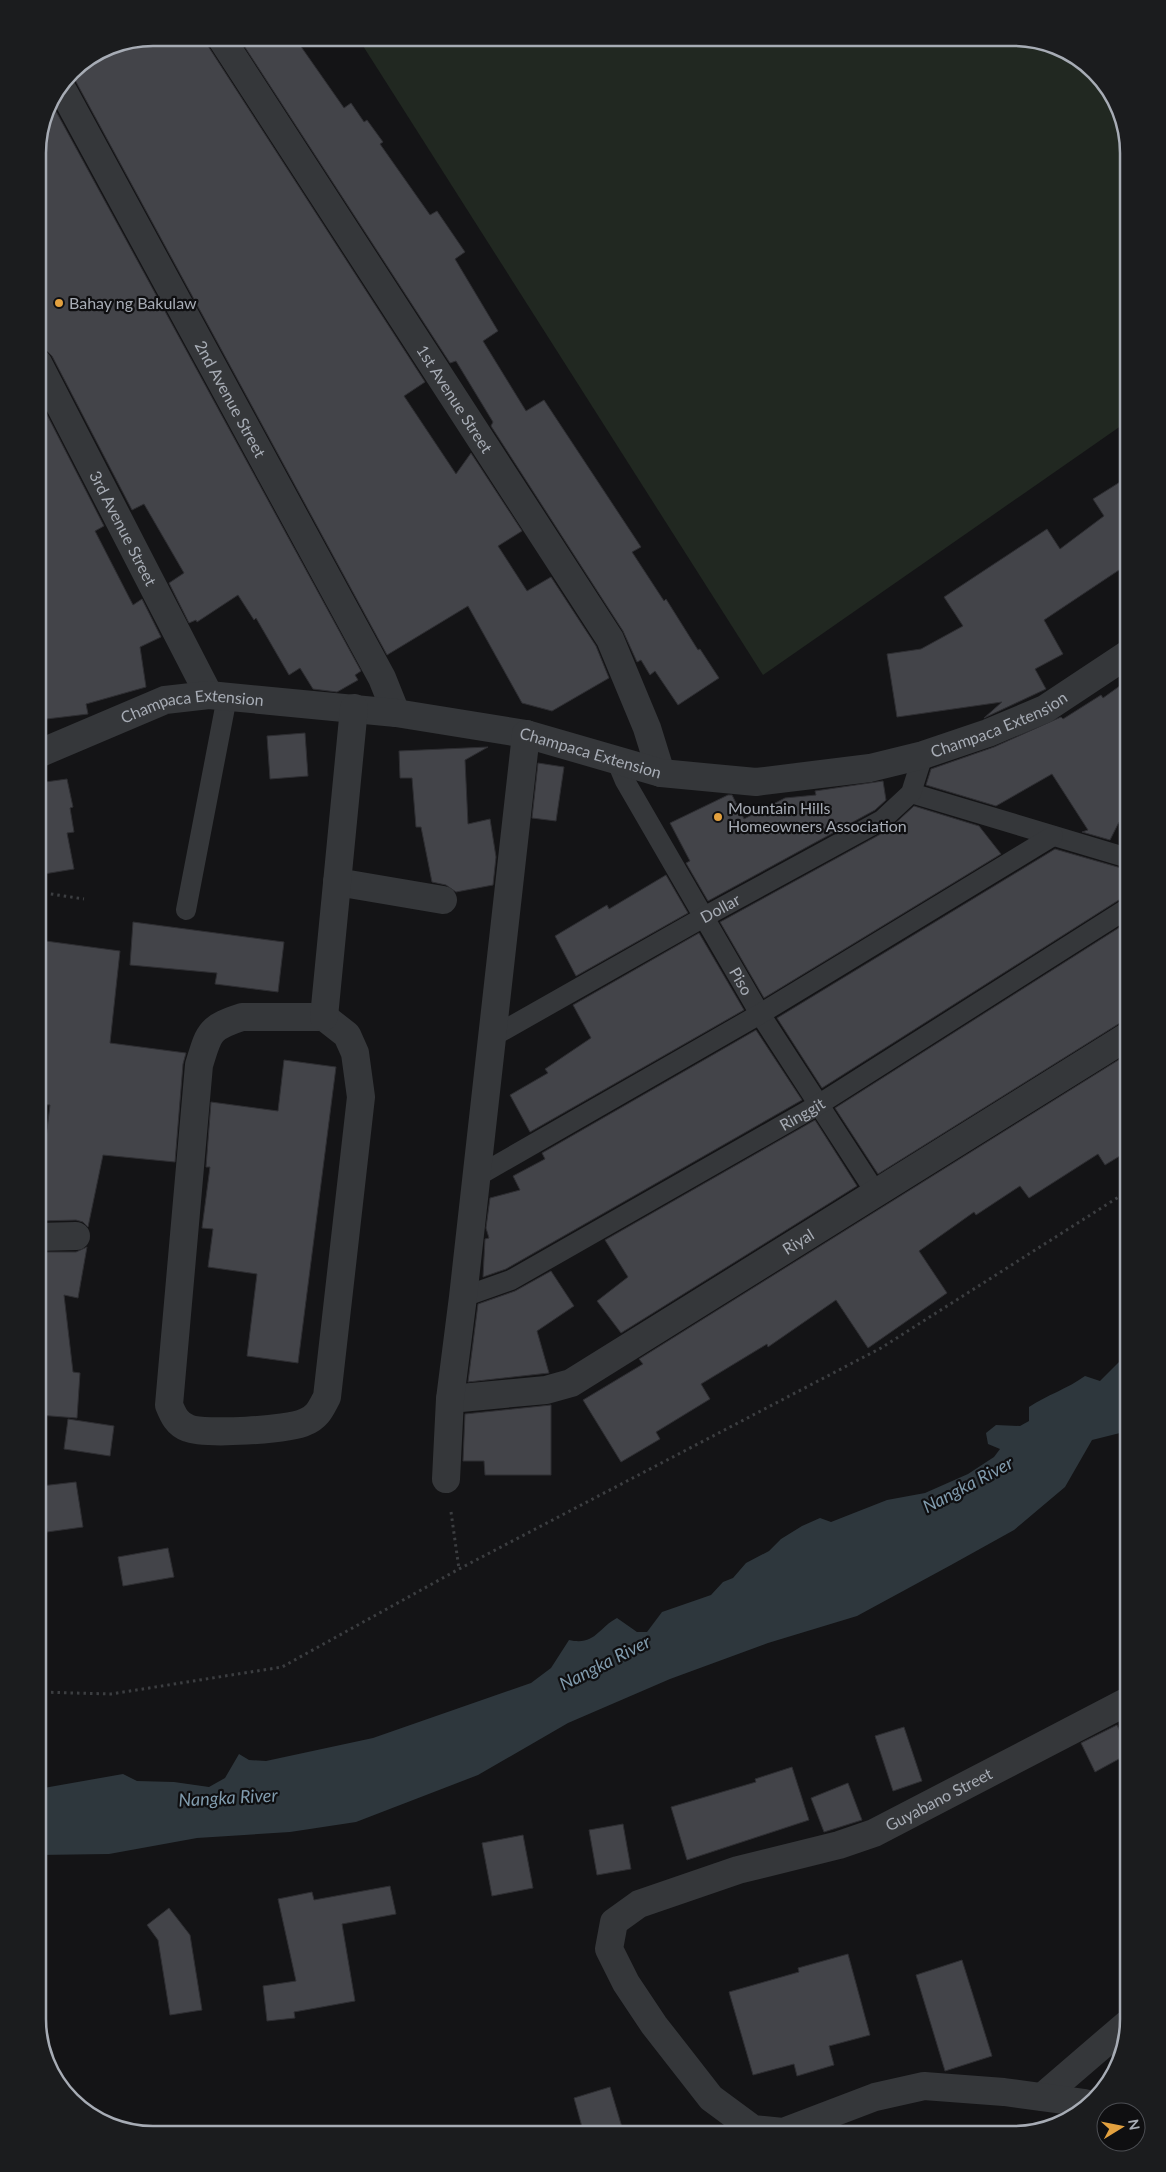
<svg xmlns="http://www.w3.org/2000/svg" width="1166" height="2172" font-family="Lato,sans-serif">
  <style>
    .green { fill: #212821 }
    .water { fill: #2e373d }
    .building { fill: #434449; stroke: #2e2e32 }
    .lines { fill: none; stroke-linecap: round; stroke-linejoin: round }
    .path { stroke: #3c3e41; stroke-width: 3; stroke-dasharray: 2.5 4; stroke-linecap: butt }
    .lane { stroke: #35373a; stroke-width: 20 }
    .street { stroke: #35373a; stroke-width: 28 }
    .poi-dot { fill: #e3a13f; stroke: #0f0f11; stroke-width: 2 }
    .labels { text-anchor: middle; stroke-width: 4.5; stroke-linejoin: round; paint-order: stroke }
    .poi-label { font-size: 16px; fill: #a7acb5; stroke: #0f0f11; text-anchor: start }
    .street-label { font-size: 16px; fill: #a7acb5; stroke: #0f0f11 }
    .water-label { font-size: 18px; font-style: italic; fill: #809bad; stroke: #0f0f11 }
    .rim { fill: none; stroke: #a7acb5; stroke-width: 2.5 }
  </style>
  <rect width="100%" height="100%" fill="#141416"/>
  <!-- green -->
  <path class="green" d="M358,38H1020L1077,57L1120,109L1128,154V421L763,675Z"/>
  <!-- water -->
  <path class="water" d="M1128,1345V1431L1092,1440L1065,1487L1014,1530L951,1565L857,1616L768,1643L670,1679L568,1723L478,1775L356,1822L290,1832L197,1838L109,1854L38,1855V1789L123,1774L137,1781L174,1782L209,1787L225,1778L239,1754L249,1760L266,1761L373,1738L531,1683L551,1668L569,1640C595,1646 598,1628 617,1618L637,1632H647L662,1612L711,1595L723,1582L733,1578L746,1563L769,1551L781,1539L802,1526L820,1518L831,1522L887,1500L925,1493L968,1474L994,1457L1000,1449L988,1444L986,1433L996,1425L1020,1426L1029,1421V1407C1047,1395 1067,1389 1085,1376L1100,1381L1120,1361Z"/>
  <!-- building -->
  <g class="building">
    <path d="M154,38H206L208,46L425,382L404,396L456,474L471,453L522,531L498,546L527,591L551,577L596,646L609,678L552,711L522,703L468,606L387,655L75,80L70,74L109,46Z"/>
    <path d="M239,38H295L344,108L351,103L364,122L367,120L383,142L380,144L430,215L437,211L465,252L455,259L498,331L483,341L526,411L544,400L641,547L632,552L664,601L666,599L698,650L700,649L719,678L678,705L655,671L650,675L641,660L637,662L623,631L491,426L493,422L456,361L450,363Z"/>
    <path d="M51,102L361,671L355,675L358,680L337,692L313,689L300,668L289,675L256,618L254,620L238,595L197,622L196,620L189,623L169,583L184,573L144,504L132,510L52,356L46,350L38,348V146L46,109Z"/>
    <path d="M38,397L104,526L95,531L133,605L142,599L161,637L140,647L146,687L86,704L88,714L38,720Z"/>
    <path d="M1128,477V564L1044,620L1063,654L1035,669L1046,689L984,718L1002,702L897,717L887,654L921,649L963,626L944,597L1047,529L1060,549L1104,516L1093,499Z"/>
    <path d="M1128,680V815L1119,822L1110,840L1082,832L1088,830L1052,774L996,806L926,785L931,769L994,747L1061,717L1063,719L1101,695L1103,698Z"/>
    <path d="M305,733L308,776L270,779L267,736Z"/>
    <path d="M488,747L465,760L468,824L490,819L496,857L493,885L456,892L446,885L432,882L421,827H416L412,778H400L399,751Z"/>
    <path d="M538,763L564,767L556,821L532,818Z"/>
    <path d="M67,779L73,807L70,808L74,832L67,833L74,869L38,875V783Z"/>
    <path d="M883,781L886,800L875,810L708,901L686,863L690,861L670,823L728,795H732L744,819L785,798L816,795L815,791Z"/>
    <path d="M914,806L979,826L1001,854L764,998L720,922L888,830Z"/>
    <path d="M1055,849L1128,870V896L1122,898L822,1088L777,1018Z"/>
    <path d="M666,875L688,913L576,976L555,936L607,905L609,909Z"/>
    <path d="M133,922L284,942L278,992L215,984L217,973L130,965Z"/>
    <path d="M1128,922V1021L1120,1023L878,1174L835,1108Z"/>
    <path d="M699,933L744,1010L530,1132L510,1095L548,1073L545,1069L591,1038L573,1005Z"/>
    <path d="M38,940L120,951L110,1043L186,1053L183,1064L175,1162L103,1155L88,1227L83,1222L76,1220L38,1221V1170L42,1171L50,1105L38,1104Z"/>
    <path d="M756,1030L802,1100L506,1269L483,1277L485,1239L489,1238L486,1228L490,1198L520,1190L513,1176L545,1159L542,1153Z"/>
    <path d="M1128,1054V1151L1105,1165L1098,1154L1029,1198L1020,1186L976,1215L974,1212L919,1251L947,1293L868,1348L836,1300L768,1347L767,1344L701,1384L710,1399L656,1432L660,1439L621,1462L583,1400L643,1364L639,1359Z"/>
    <path d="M284,1060L336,1067L298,1363L247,1356L257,1274L208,1267L213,1229L202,1228L210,1167H206L211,1102L278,1111Z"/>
    <path d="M815,1120L857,1186L621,1333L597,1301L628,1277L605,1240Z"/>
    <path d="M87,1247L78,1298L64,1295L73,1372L80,1373L77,1418L38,1415V1252H76Z"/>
    <path d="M551,1271L574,1306L537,1331L549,1373L468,1382L478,1304L515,1291Z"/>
    <path d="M551,1405V1475H485L484,1461H463L465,1414Z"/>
    <path d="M68,1419L114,1426L110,1456L64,1449Z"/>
    <path d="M76,1482L83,1527L47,1532L41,1486Z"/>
    <path d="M168,1548L174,1577L123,1586L118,1557Z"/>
    <path d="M1117,1725L1128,1749V1754L1095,1772L1081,1743Z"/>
    <path d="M904,1727L922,1781L893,1791L875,1736Z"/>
    <path d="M792,1767L809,1820L687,1860L671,1807L756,1782L755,1779Z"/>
    <path d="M848,1783L862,1820L824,1832L811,1798Z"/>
    <path d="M623,1824L631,1869L597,1875L589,1830Z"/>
    <path d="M523,1835L533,1888L492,1896L482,1843Z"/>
    <path d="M390,1886L396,1914L342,1924L355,2001L294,2012L295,2018L267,2021L263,1986L296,1981L278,1899L312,1892L314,1900Z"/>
    <path d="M169,1908L190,1935L202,2010L170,2015L158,1940L147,1925Z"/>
    <path d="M848,1954L870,2035L829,2046L834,2065L797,2076L794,2064L753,2075L729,1992L799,1972L798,1968Z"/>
    <path d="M962,1960L992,2056L945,2071L916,1975Z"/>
    <path d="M610,2087L624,2134H584L574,2098Z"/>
  </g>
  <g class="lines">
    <!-- path -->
    <g class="path">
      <path d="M38,892L84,899"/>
      <path d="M451,1512L459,1569"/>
      <path d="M38,1692L111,1694L282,1667L459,1569L881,1348L1128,1191"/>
    </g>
    <!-- lane -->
    <g class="lane">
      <path id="s1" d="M617,762L625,781L760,1014L876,1193"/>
      <path d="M911,793L1128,858"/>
      <path d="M186,910L227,697"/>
      <path id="s2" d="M492,1037L704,917L882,820L911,793L923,755"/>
      <path d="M476,1177L760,1014L1053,836"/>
      <path id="s3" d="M463,1297L511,1280L818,1105L1128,908"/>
    </g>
    <!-- street -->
    <g class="street">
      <path id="s4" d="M221,38L610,639L647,728L661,773"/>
      <path id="s5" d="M61,87L382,678L396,713"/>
      <path id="s6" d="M38,363L209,695"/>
      <path id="s7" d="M38,754L165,700L209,695L396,713L526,734L661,773L756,782L870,768L923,755L988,733L1045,709L1128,654"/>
      <path d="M337,882L443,900"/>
      <path d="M242,1017H324L347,1035L355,1053L361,1097L327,1397C321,1408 318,1417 305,1422C289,1430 204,1435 188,1428C177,1424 173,1415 169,1405L199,1065C209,1033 208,1028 242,1017Z"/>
      <path d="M324,1017L354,708"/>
      <path d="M38,1237L76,1236"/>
      <path id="s8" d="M450,1399L546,1390L571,1383L1128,1036"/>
      <path d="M446,1479L450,1399L463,1297L526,734"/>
      <path d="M1042,2097L1127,2024"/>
      <path id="s9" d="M1085,2103L1004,2092L924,2086L875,2097L783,2132L753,2129L711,2098L654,2025L626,1983L609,1949L614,1922L639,1904L738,1870L839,1845L874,1833L1128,1701"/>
    </g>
  </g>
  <!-- markers -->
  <g class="poi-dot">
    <circle cx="59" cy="303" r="5"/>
    <circle cx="718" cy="817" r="5"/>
  </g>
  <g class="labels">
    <!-- poi labels -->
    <g class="poi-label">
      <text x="69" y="309">Bahay ng Bakulaw</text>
      <text x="728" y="814">Mountain Hills<tspan x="728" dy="18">Homeowners Association</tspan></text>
    </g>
    <!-- street labels -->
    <g class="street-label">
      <text dy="6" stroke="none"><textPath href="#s4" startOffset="430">1st Avenue Street</textPath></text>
      <text dy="6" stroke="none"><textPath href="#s5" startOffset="355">2nd Avenue Street</textPath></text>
      <text dy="6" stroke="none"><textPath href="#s6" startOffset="186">3rd Avenue Street</textPath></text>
      <text dy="6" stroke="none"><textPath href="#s7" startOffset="164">Champaca Extension</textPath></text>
      <text dy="6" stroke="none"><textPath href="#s7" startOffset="989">Champaca Extension</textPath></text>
      <text dy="6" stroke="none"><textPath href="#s7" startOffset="569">Champaca Extension</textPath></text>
      <text dy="6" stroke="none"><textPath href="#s2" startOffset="262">Dollar</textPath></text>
      <text dy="6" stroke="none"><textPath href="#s1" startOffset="252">Piso</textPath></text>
      <text dy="6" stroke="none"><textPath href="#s3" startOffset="386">Ringgit</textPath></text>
      <text dy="6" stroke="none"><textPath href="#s8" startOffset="390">Riyal</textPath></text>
      <text dy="6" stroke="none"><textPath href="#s9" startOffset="951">Guyabano Street</textPath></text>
    </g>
    <!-- water labels -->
    <g class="water-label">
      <text transform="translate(968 1485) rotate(-28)" y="6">Nangka River</text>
      <text transform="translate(605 1663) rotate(-27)" y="6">Nangka River</text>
      <text transform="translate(228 1798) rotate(-3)" y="6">Nangka River</text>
    </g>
  </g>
  <!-- crop -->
  <path d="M0 0H1166V2172H0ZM153 46H1013A107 107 0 0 1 1120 153V2019A107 107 0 0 1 1013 2126H153A107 107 0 0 1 46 2019V153A107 107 0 0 1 153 46Z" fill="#1b1c1e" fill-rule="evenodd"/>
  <path class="rim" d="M153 46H1013A107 107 0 0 1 1120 153V2019A107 107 0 0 1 1013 2126H153A107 107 0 0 1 46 2019V153A107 107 0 0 1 153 46Z"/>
  <!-- north arrow -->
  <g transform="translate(1121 2127) rotate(80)"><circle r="24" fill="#0f0f11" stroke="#4c4e53"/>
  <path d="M0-4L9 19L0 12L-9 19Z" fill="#e3a13f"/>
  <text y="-8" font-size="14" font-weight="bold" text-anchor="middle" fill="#a7acb5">N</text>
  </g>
</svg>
